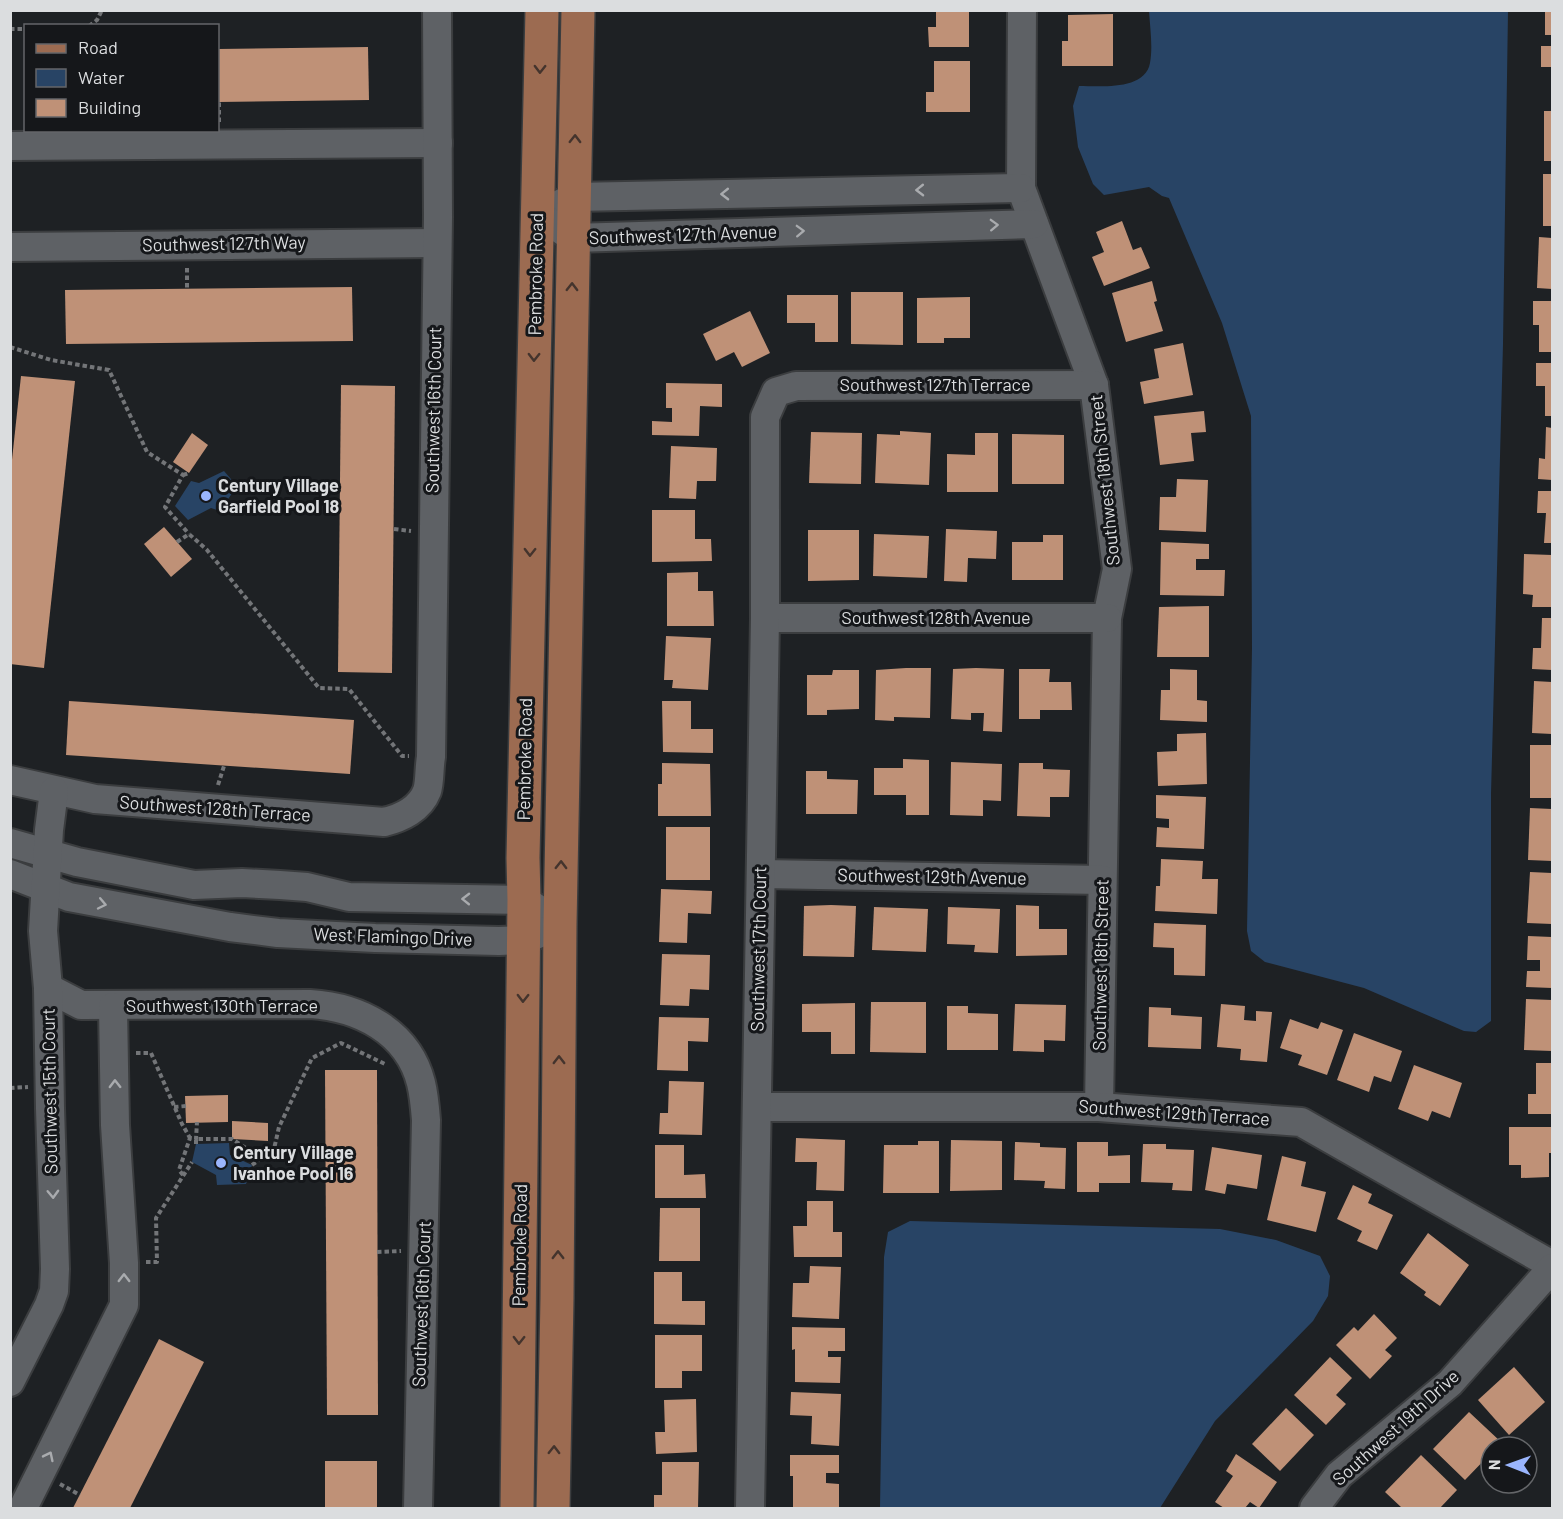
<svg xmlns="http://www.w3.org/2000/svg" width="1563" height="1519" font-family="Barlow,sans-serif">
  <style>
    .water { fill: #284465 }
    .building { fill: #bf9177 }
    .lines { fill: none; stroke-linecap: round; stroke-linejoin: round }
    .minor-casing { stroke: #3b3d3f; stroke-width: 32 }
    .major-casing { stroke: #3b3d3f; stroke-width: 36 }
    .path { stroke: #737578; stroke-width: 4; stroke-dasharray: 4.5 3; stroke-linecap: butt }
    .minor { stroke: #5e6165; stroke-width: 28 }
    .major { stroke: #9c6b51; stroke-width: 33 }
    .oneway { stroke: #44342d }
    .oneway2 { stroke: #a9abae }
    .poi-dot { fill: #9ab5fd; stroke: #15171a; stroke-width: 2 }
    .labels { text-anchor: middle; stroke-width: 6; stroke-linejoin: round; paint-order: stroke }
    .street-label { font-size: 18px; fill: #dbdddf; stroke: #15171a }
    .poi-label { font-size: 18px; font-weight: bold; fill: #dbdddf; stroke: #15171a; text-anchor: start }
  </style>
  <rect width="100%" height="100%" fill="#1e2124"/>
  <!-- water -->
  <g class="water">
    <path d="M1149,11H1508L1503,344L1491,794V1021L1476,1032L1464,1031L1364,988L1265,962L1251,951L1247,931L1252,648L1251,416L1222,323L1169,198L1162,196L1149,187L1104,195L1093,184L1078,147L1073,106L1079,86C1099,86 1145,91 1150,63C1153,47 1150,27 1149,11Z"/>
    <path d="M224,471L237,486L220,511L211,508L188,520L175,506L191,481L199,483Z"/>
    <path d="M229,1143L230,1155L252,1165L246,1184L217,1185L216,1175L192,1162L196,1144Z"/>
    <path d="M910,1221L1220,1229L1276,1240L1320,1256L1330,1276L1328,1296L1313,1321L1215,1421L1160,1508H880L884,1257L888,1232Z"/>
  </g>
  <!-- building -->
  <g class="building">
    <path d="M936,10H969V47H929L928,27H936Z"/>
    <rect x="1545" y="10" width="7" height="25"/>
    <path d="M1113,14V66H1062V41H1068V15Z"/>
    <rect x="1541" y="46" width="11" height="21"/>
    <path d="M368,47L369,100L218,102V49Z"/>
    <path d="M934,61H970V112H926V92H934Z"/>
    <rect x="1544" y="111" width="8" height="50"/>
    <rect x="1543" y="174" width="9" height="52"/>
    <path d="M1122,221L1133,250L1141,247L1150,268L1104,286L1092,257L1104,252L1096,232Z"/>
    <path d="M1539,237L1552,238V289L1537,288Z"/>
    <path d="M1152,281L1157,301L1154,302L1163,331L1126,342L1112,293Z"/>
    <path d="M352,287L353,341L66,344L65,290Z"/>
    <path d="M851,292H903V345L851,344Z"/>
    <path d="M787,295H838V342H815V323H787Z"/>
    <path d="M970,297V338H944V343H917V298Z"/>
    <path d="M1533,301H1552V352H1539V325H1533Z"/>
    <path d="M750,311L770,353L742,367L734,352L716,361L703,334Z"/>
    <path d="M1183,343L1193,395L1144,404L1140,382L1159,378L1154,349Z"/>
    <path d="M1536,363H1552V416H1545V386H1536Z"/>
    <path d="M21,376L75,381L44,668L10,664V478Z"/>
    <path d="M666,383L722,384V407L700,406L699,436L652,435V421L672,422V408H666Z"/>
    <path d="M341,385L395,386L392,673L338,672Z"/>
    <path d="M1204,411L1206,432L1191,433L1194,461L1160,465L1154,416Z"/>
    <path d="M1546,427L1552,428V480L1538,479L1539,458L1545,459Z"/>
    <path d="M900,431L931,433L929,485L875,483L877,434L900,435Z"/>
    <path d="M811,432L862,433L861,484L809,483Z"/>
    <path d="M192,433L208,445L189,473L173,462Z"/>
    <path d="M975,433H998V492H947V454L975,455Z"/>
    <path d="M1012,434L1064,435V484H1012Z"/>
    <path d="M671,446L717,448L716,481H697L696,499L669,498Z"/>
    <path d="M1177,479L1208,480L1206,532L1159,530L1160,497H1176Z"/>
    <path d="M1538,491H1552V543H1544L1546,513H1537Z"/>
    <path d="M652,510H695V539H711L712,561L652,562Z"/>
    <path d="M164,527L192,559L171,577L144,544Z"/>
    <path d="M946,529L997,531L996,559L968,558L967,582L944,581Z"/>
    <path d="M808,530H859V580L808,581Z"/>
    <path d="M874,534L929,536L927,578L873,576Z"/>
    <path d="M1043,535H1063V580H1012V542H1043Z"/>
    <path d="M1161,542L1209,544V559H1196V570H1225L1224,596L1160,595Z"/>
    <path d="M1524,554L1552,555V607H1532L1533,595L1523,594Z"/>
    <path d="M698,572V591H713L714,626H667V573Z"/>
    <path d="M1209,606V657H1157L1159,607Z"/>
    <path d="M1542,618H1552V670L1532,669L1533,648H1541Z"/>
    <path d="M666,636L711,638L708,690L672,688L673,680H664Z"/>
    <path d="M906,668H931L930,718L894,717V721L875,720L876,670Z"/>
    <path d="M976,668L1004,669L1002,732L983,731L984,713H971V720L951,719L953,669Z"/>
    <path d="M1019,669H1050L1049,682H1071L1072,710H1040V719H1019Z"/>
    <path d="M1170,669L1197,670V700L1207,701V722L1160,720L1161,690H1170Z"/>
    <path d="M833,670H859V709L827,710V715H807V675H832Z"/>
    <path d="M1534,681L1552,682V734L1532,733Z"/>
    <path d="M69,701L354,720L350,774L66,755Z"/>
    <path d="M662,701H691V729H713V753L663,752Z"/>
    <path d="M1206,733L1207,784L1158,786L1157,752L1177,751V734Z"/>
    <rect x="1530" y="745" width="22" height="53"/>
    <path d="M903,759L929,760V815H906V795H874V768H903Z"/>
    <path d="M951,762L1002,764L1001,801L983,800V816L950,815Z"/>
    <path d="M662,763L710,764L711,816H658V784H662Z"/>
    <path d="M1019,763H1043V769L1070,770L1069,797H1050V817L1017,816Z"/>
    <path d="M806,771H827V779L858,780L857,814H806Z"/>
    <path d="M1156,795L1206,797L1204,849L1156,847L1157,827L1169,828V819L1156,818Z"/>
    <path d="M1530,808L1552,809V861L1528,860Z"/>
    <rect x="666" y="827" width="44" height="53"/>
    <path d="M1161,859L1203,861L1202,879H1218L1217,914L1155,911L1156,886H1160Z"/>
    <path d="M1530,872L1552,873V924L1527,923Z"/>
    <path d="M661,889L712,891L711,914L688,913L687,943L659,942Z"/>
    <path d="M831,905L856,906L854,957L803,956L804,906Z"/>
    <path d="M1016,905L1039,906V929H1067V955L1016,956Z"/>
    <path d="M874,907L928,909L926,952L872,950Z"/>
    <path d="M948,907L1000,909L998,953L974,952L975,945L947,944Z"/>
    <path d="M1154,923L1206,925L1205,976L1174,975V948L1153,947Z"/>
    <path d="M1528,936L1552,937V988L1526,987L1527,971H1540V960H1527Z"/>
    <path d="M662,954L710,955L709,990L690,989L689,1006L660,1005Z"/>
    <path d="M1526,999L1552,1000V1051L1524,1050Z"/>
    <path d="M871,1002H926V1053L870,1052Z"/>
    <path d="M855,1003V1054H831V1032H802V1004Z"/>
    <path d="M1015,1004L1066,1005L1065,1041L1044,1040V1052L1013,1051Z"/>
    <path d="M1221,1004L1245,1006L1244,1020L1256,1021V1011L1272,1012L1267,1062L1240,1060L1241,1049L1217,1047Z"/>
    <path d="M947,1006H968V1013L998,1014V1050H947Z"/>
    <path d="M1149,1007L1171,1008V1015L1202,1017L1201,1049L1148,1047Z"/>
    <path d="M659,1017L709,1018L708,1042L688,1041V1071L657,1070Z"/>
    <path d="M1290,1019L1318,1029L1321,1022L1343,1030L1327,1075L1298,1065L1302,1055L1280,1048Z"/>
    <path d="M1354,1033L1402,1051L1391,1082L1374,1076L1369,1092L1337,1080Z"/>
    <path d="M1536,1063H1552V1114H1528V1094H1536Z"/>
    <path d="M1414,1065L1462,1083L1450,1118L1432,1111L1428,1121L1398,1109Z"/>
    <path d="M325,1070H377L378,1415H327Z"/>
    <path d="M669,1081L704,1082L702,1135L659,1134L660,1113H668Z"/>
    <path d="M228,1095V1122L186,1123L185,1096Z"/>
    <path d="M232,1121L268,1123V1141L232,1139Z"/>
    <path d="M1509,1127H1552V1153H1549V1177L1521,1178V1165H1509Z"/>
    <path d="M796,1138L845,1140L844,1191L816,1190L817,1162H795Z"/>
    <path d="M951,1140L1002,1141V1190L950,1191Z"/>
    <path d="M918,1141H939V1193H883L884,1145H918Z"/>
    <path d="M1015,1142L1040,1143V1147L1066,1148L1065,1189L1044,1188L1045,1181L1014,1180Z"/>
    <path d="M1077,1142H1108V1156L1130,1155V1183H1099V1192H1077Z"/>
    <path d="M1143,1144H1166V1149L1194,1150L1192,1191L1172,1190L1173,1183L1141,1182Z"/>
    <path d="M655,1145H684V1175L705,1174L706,1198H655Z"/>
    <path d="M1212,1147L1262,1155L1257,1189L1227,1184L1225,1194L1205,1190Z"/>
    <path d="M1282,1156L1306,1162L1301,1186L1326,1192L1316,1232L1267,1220Z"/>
    <path d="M1353,1185L1372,1194L1368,1203L1393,1215L1377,1250L1357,1241L1362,1231L1337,1219Z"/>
    <path d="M807,1201H833V1232H842V1257H794L793,1226H807Z"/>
    <path d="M660,1208H700V1261H659Z"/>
    <path d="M1428,1233L1469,1265L1440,1306L1424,1295L1426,1292L1400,1273Z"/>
    <path d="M810,1266L841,1267L839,1319L792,1317L793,1283H809Z"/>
    <path d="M654,1272H682V1301H705V1325L654,1324Z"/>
    <path d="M1374,1314L1397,1338L1385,1350L1392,1356L1370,1379L1336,1345L1354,1327L1358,1331Z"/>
    <path d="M792,1327L845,1328V1351H828V1357H841L840,1383L795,1382V1349L792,1350Z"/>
    <path d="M655,1335H702V1371H682V1388H655Z"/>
    <path d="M159,1339L204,1362L130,1508H73Z"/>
    <path d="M1330,1357L1352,1378L1336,1395L1346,1404L1326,1425L1294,1395Z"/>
    <path d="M1514,1367L1545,1402L1509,1435L1478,1400Z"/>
    <path d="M791,1392L841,1394L839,1446L811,1444L812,1416L790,1415Z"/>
    <path d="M696,1399L697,1452L656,1454L655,1432H665L664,1400Z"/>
    <path d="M1286,1408L1314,1435L1280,1471L1252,1444Z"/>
    <path d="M1469,1412L1501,1442L1496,1447H1491V1453L1465,1480L1433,1449Z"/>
    <path d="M1236,1454L1277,1482L1259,1508L1250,1502L1245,1508H1224L1215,1502L1233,1476L1226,1471Z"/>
    <path d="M790,1455H839V1473H826V1483L839,1484V1508H793V1476H790Z"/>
    <path d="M1421,1455L1457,1490L1440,1508H1402L1385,1492Z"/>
    <rect x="325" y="1461" width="52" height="47"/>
    <path d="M662,1462H699L698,1508H654V1495H662Z"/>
  </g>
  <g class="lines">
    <defs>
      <g id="minor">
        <path d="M1022,10L1021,188L1094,385L1117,569L1107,618L1099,1107"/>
        <path d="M10,146L438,143"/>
        <path d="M554,207L574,197L1021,188"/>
        <path d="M538,214L573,238L1034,224"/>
        <path d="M10,247L437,243"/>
        <path d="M765,618H1107"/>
        <path d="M10,780L95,799L384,822C401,818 420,809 427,791C430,782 429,767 431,757L438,217L437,10"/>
        <path d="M10,843L77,862L194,885L242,883L280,885L307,887L349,897L524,900L560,924"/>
        <path d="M10,874L69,897L230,927L278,933L375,938L499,941L524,940L545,931"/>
        <path d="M761,874L1102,880"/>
        <path d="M48,988L81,1005L310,1004C359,1007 408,1031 421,1083C424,1095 425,1107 426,1120L418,1508"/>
        <path d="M757,1107H1099L1301,1122L1552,1265"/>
        <path d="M10,1382L49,1305L54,1291L55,1269L50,1108L48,988L43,931L49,830L54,791"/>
        <path d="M23,1508L124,1305V1263L115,1125L113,1007"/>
        <path d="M750,1508L765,618V417L776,392L796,386L1094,385"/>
        <path d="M1314,1508L1339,1475L1450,1383L1552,1268"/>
      </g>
      <g id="major">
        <path d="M517,1508L524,900L523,858L542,10"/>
        <path d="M553,1508L557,1298L560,924L578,10"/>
      </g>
    </defs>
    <!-- minor casing -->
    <use href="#minor" class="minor-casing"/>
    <!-- major casing -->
    <use href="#major" class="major-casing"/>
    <!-- path -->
    <g class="path">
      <path d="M89,26L97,20L102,10"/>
      <path d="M10,29H26"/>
      <path d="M219,122V102"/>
      <path d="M187,268V288"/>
      <path d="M10,347L51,360L109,370L147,452L183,475L165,507L189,534"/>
      <path d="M183,475L189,473"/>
      <path d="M394,529L411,531"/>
      <path d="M177,542L189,534L207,550L319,688L349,689L402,756H409"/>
      <path d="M218,785L224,766"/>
      <path d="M136,1053H151L182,1124L190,1138"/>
      <path d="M10,1088L28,1087"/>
      <path d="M174,1107L186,1106"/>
      <path d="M196,1144V1139H232L261,1158"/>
      <path d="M252,1165L274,1149L279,1127L312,1058L341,1043L385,1064"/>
      <path d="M183,1175L179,1170L190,1138L196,1139L197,1122"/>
      <path d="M377,1252L401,1251"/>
      <path d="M146,1262H157L156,1218L192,1162"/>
      <path d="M60,1484L80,1495"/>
    </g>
    <!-- minor -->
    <use href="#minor" class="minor"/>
    <!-- major -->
    <use href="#major" class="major"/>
  </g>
  <!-- one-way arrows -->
  <defs><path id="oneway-chevron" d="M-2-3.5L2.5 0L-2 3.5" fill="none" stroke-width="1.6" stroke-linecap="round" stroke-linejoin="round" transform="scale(1.5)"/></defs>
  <g class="oneway">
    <use href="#oneway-chevron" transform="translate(540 69) rotate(91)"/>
    <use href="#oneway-chevron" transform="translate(575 139) rotate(-89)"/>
    <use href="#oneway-chevron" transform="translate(572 287) rotate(-89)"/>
    <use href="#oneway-chevron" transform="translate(534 357) rotate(91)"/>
    <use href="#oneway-chevron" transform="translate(530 552) rotate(91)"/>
    <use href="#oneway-chevron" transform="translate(561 865) rotate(-89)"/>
    <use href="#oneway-chevron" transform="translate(523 998) rotate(91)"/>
    <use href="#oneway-chevron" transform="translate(559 1060) rotate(-90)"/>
    <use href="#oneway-chevron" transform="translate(558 1255) rotate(-90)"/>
    <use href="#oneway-chevron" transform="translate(519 1340) rotate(91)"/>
    <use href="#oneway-chevron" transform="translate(554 1450) rotate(-89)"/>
  </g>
  <g class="oneway2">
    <use href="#oneway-chevron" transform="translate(920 190) rotate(179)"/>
    <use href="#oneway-chevron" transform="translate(725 194) rotate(179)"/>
    <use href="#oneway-chevron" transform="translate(994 225) rotate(-2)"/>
    <use href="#oneway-chevron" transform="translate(800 231) rotate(-2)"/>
    <use href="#oneway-chevron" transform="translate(466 899) rotate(-179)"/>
    <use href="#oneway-chevron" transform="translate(102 904) rotate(12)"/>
    <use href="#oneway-chevron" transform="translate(115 1084) rotate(-91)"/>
    <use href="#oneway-chevron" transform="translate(53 1194) rotate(88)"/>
    <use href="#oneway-chevron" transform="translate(124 1278) rotate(-90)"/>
    <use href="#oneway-chevron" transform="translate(49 1456) rotate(-64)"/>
  </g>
  <!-- markers -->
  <g class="poi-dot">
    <circle cx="206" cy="496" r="6"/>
    <circle cx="221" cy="1163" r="6"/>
  </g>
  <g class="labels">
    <!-- street labels -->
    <g class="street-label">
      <text transform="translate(683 235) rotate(-2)" y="6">Southwest 127th Avenue</text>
      <text transform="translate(224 244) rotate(-1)" y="6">Southwest 127th Way</text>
      <text transform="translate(536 274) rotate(-89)" y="6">Pembroke Road</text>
      <text x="935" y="391">Southwest 127th Terrace</text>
      <text transform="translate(434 410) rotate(-89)" y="6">Southwest 16th Court</text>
      <text transform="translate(1105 480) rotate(-96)" y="6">Southwest 18th Street</text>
      <text x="936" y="624">Southwest 128th Avenue</text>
      <text transform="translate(525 759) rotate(-89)" y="6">Pembroke Road</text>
      <text transform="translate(215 809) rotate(4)" y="6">Southwest 128th Terrace</text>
      <text transform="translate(932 877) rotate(1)" y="6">Southwest 129th Avenue</text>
      <text transform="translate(393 937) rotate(2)" y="6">West Flamingo Drive</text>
      <text transform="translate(759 949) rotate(-89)" y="6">Southwest 17th Court</text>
      <text transform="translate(1101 965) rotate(-89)" y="6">Southwest 18th Street</text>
      <text x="222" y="1012">Southwest 130th Terrace</text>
      <text transform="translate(50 1091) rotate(-91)" y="6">Southwest 15th Court</text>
      <text transform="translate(1174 1113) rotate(4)" y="6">Southwest 129th Terrace</text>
      <text transform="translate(520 1245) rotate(-89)" y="6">Pembroke Road</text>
      <text transform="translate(422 1304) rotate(-88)" y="6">Southwest 16th Court</text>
      <text transform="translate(1396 1428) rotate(-42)" y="6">Southwest 19th Drive</text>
    </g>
    <!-- poi labels -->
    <g class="poi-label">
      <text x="218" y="492">Century Village<tspan x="218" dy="21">Garfield Pool 18</tspan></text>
      <text x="233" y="1159">Century Village<tspan x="233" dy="21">Ivanhoe Pool 16</tspan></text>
    </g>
  </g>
  <!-- border -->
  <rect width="1563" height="1519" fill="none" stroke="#dbdddf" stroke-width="24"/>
  <!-- legend -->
  <rect x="24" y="24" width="195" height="108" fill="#15171a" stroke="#646669" stroke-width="1.5"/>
  <rect x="36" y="44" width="30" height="9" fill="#9c6b51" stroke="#646669" stroke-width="1.5"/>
  <text x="78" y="54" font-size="18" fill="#dbdddf">Road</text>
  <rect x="36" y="69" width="30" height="18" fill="#284465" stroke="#646669" stroke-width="1.5"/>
  <text x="78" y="84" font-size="18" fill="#dbdddf">Water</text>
  <rect x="36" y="99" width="30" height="18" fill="#bf9177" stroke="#646669" stroke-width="1.5"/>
  <text x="78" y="114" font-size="18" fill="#dbdddf">Building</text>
  <!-- north arrow -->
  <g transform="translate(1509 1465) rotate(271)"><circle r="28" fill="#15171a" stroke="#646669" stroke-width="1.5"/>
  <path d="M0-4.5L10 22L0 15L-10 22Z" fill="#9ab5fd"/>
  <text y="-9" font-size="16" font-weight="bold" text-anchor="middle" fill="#dbdddf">N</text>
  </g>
</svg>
